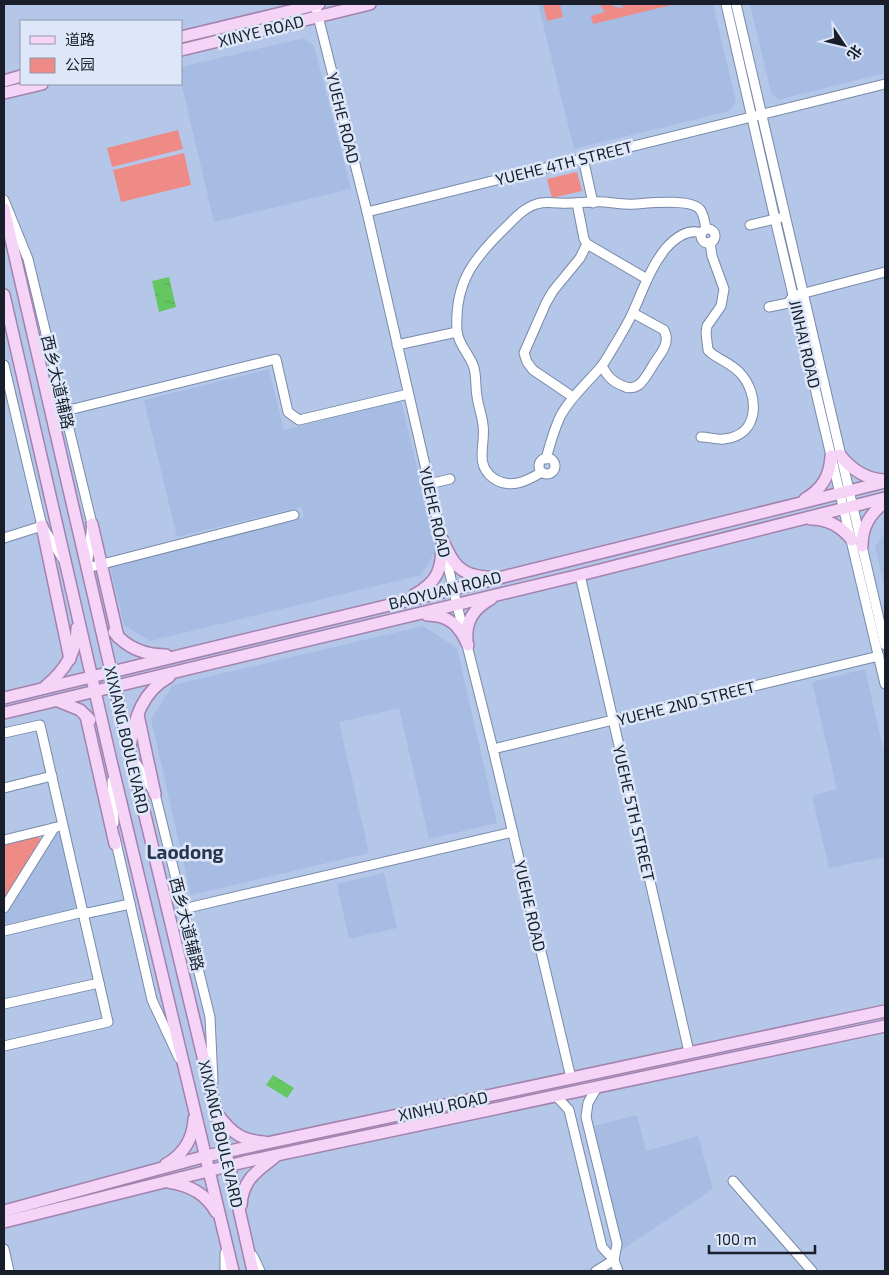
<svg xmlns="http://www.w3.org/2000/svg" width="889" height="1275" font-family="'Exo 2','Noto Sans SC',sans-serif">
  <style>
    .built { fill: #a6bce3 }
    .green { fill: #ee8b86 }
    .water { fill: url(#water-ripples) }
    .lines { fill: none; stroke-linecap: round; stroke-linejoin: round }
    .minor-casing { stroke: #7889a9; stroke-width: 11 }
    .major-casing { stroke: #a382ae; stroke-width: 14 }
    .minor { stroke: #fff; stroke-width: 9 }
    .major { stroke: #f5d4f8; stroke-width: 11 }
    .labels { text-anchor: middle; stroke-width: 5; stroke-linejoin: round; paint-order: stroke }
    .street-label { font-size: 16px; fill: #181f2b; stroke: #dee7f9 }
    .quarter-label { font-size: 19px; font-weight: bold; fill: #283651; stroke: #dee7f9 }
  </style>
  <defs>
    <pattern id="water-ripples" width="26" height="14" patternUnits="userSpaceOnUse" patternTransform="scale(1.25)"><rect width="26" height="14" fill="#65c762"/><path d="M2 4q2-2 4 0t4 0M15 11q2-2 4 0t4 0" fill="none" stroke="#57aa55"/></pattern>
  </defs>
  <rect width="100%" height="100%" fill="#b5c7e9"/>
  <!-- built -->
  <g class="built">
    <path d="M538,4H713L736,102L729,111L574,149Z"/>
    <path d="M750,4H885V73L778,100L771,93Z"/>
    <path d="M304,38L314,46L351,189L214,222L181,82V67Z"/>
    <path d="M269,369L284,430L401,401L437,549L421,575L150,641L124,625L110,565L304,517L301,507L177,537L144,400Z"/>
    <path d="M885,532V590L875,546Z"/>
    <path d="M423,626L457,648L497,823L429,839L399,708L339,722L369,853L191,895L151,719L173,685Z"/>
    <path d="M865,669L885,757V857L829,868L812,796L837,789L812,682Z"/>
    <path d="M56,833L62,834L78,901L73,910L6,924L4,922V916Z"/>
    <path d="M384,873L397,928L349,939L337,884Z"/>
    <path d="M637,1115L646,1151L698,1136L713,1189L622,1250L594,1126Z"/>
  </g>
  <!-- green -->
  <g class="green">
    <path d="M543,4H560L563,17L547,21Z"/>
    <path d="M599,4H610L615,7L623,8L622,4H676L593,24L591,16L605,12Z"/>
    <path d="M178,130L183,149L112,167L107,148Z"/>
    <path d="M184,153L191,185L121,202L113,170Z"/>
    <path d="M577,172L582,191L552,198L547,179Z"/>
    <path d="M37,836L41,839L4,899V844Z"/>
  </g>
  <!-- water -->
  <g class="water">
    <path d="M169,277L176,307L159,312L152,281Z"/>
    <path d="M273,1075L294,1088L287,1098L266,1085Z"/>
  </g>
  <g class="lines">
    <defs>
      <g id="minor">
        <path d="M315,4L367,212L457,605L493,749L571,1078"/>
        <path d="M726,4L775,219L885,684"/>
        <path d="M736,4L885,645"/>
        <path d="M583,158L593,203"/>
        <path d="M4,200L28,259L92,524L87,568L294,515"/>
        <path d="M577,203L584,239L587,244L647,279"/>
        <path d="M367,212L885,84"/>
        <path d="M750,225L779,218"/>
        <circle cx="708" cy="236" r="7"/>
        <path d="M769,307L788,303L793,296L885,272"/>
        <path d="M397,345L457,332"/>
        <path d="M4,365L42,526L63,559"/>
        <path d="M602,366C607,375 611,381 621,385C639,395 646,376 655,362C659,356 665,349 666,342C667,337 666,334 664,330L633,313"/>
        <path d="M573,397L533,370L527,362L524,353L546,303L553,291L580,258L587,244"/>
        <path d="M65,411L276,359L288,412L299,420L408,394"/>
        <path d="M701,437C709,437 717,440 724,439C760,436 760,394 740,373C732,364 720,360 711,353L708,350L706,333L707,326L721,306L724,289L712,256L710,242"/>
        <circle cx="547" cy="466" r="8"/>
        <path d="M546,459C550,444 554,429 561,415C571,397 587,383 600,368C606,361 611,351 616,343C622,333 628,323 633,312C643,290 650,268 666,248C676,237 688,228 702,233"/>
        <path d="M542,472C527,481 510,490 493,478C474,464 486,444 483,425C482,415 478,406 477,396C475,386 477,375 473,365C469,354 458,344 457,331C454,282 474,258 507,226C515,218 525,207 537,204C544,201 552,203 560,203C575,204 590,201 605,202C616,203 624,205 635,204C649,203 694,198 701,211C704,216 705,223 706,229"/>
        <path d="M429,484L450,479"/>
        <path d="M4,538L42,526"/>
        <path d="M580,575L689,1052"/>
        <path d="M4,733L40,725L108,1022L4,1046"/>
        <path d="M493,749L879,656"/>
        <path d="M134,760L155,794L176,879L210,1017L213,1082"/>
        <path d="M112,781L114,823"/>
        <path d="M4,788L52,776"/>
        <path d="M115,838L152,1000L179,1058"/>
        <path d="M4,840L57,827"/>
        <path d="M4,908L54,828"/>
        <path d="M183,909L513,832"/>
        <path d="M4,931L83,912L88,913L130,904"/>
        <path d="M4,1004L99,983"/>
        <path d="M597,1087L588,1103L586,1117L617,1244L614,1260"/>
        <path d="M556,1096L569,1110L602,1247L614,1260L618,1271"/>
        <path d="M733,1181L812,1271"/>
        <path d="M4,1249L9,1271"/>
        <path d="M225,1253V1271"/>
        <path d="M253,1256L260,1271"/>
        <path d="M596,1271L614,1260"/>
      </g>
      <g id="major">
        <path d="M181,37L319,4"/>
        <path d="M181,50L370,4"/>
        <path d="M4,81L21,76"/>
        <path d="M4,93L42,84"/>
        <path d="M4,209L130,753L229,1165L253,1271"/>
        <path d="M4,295L111,761L233,1271"/>
        <path d="M840,455C851,469 865,479 884,480"/>
        <path d="M805,499C822,489 830,476 831,456"/>
        <path d="M811,519C828,519 841,526 852,540"/>
        <path d="M92,524L118,637"/>
        <path d="M42,526L70,659"/>
        <path d="M442,539C452,562 459,576 487,577"/>
        <path d="M862,546C862,526 870,514 885,502"/>
        <path d="M414,595C438,582 442,569 442,543"/>
        <path d="M427,615C449,615 459,625 468,645"/>
        <path d="M114,632C127,648 146,655 166,655"/>
        <path d="M467,640C465,621 474,608 491,599"/>
        <path d="M46,686C64,671 77,653 77,628"/>
        <path d="M4,698L402,602L885,482"/>
        <path d="M58,701L80,710L90,720"/>
        <path d="M4,713L580,575L885,498"/>
        <path d="M138,715L155,794"/>
        <path d="M86,716L115,844"/>
        <path d="M130,747C134,718 143,691 169,677"/>
        <path d="M219,1116C232,1133 241,1140 264,1142"/>
        <path d="M166,1164C184,1154 193,1139 194,1119"/>
        <path d="M168,1182C189,1185 206,1193 216,1212"/>
        <path d="M241,1205C243,1179 256,1172 275,1157"/>
        <path d="M4,1211L206,1156L885,1011"/>
        <path d="M4,1222L244,1162L885,1026"/>
      </g>
    </defs>
    <!-- minor casing -->
    <use href="#minor" class="minor-casing"/>
    <!-- major casing -->
    <use href="#major" class="major-casing"/>
    <!-- minor -->
    <use href="#minor" class="minor"/>
    <!-- major -->
    <use href="#major" class="major"/>
  </g>
  <g class="labels">
    <!-- street labels -->
    <g class="street-label">
      <text transform="translate(261 31) rotate(-14)" y="6">XINYE ROAD</text>
      <text transform="translate(343 118) rotate(76)" y="6">YUEHE ROAD</text>
      <text transform="translate(564 163) rotate(-14)" y="6">YUEHE 4TH STREET</text>
      <text transform="translate(805 344) rotate(77)" y="6">JINHAI ROAD</text>
      <text transform="translate(58 382) rotate(77)" y="6">西乡大道辅路</text>
      <text transform="translate(435 512) rotate(77)" y="6">YUEHE ROAD</text>
      <text transform="translate(445 590) rotate(-14)" y="6">BAOYUAN ROAD</text>
      <text transform="translate(686 703) rotate(-14)" y="6">YUEHE 2ND STREET</text>
      <text transform="translate(127 740) rotate(77)" y="6">XIXIANG BOULEVARD</text>
      <text transform="translate(634 813) rotate(77)" y="6">YUEHE 5TH STREET</text>
      <text transform="translate(530 906) rotate(77)" y="6">YUEHE ROAD</text>
      <text transform="translate(187 924) rotate(76)" y="6">西乡大道辅路</text>
      <text transform="translate(443 1106) rotate(-12)" y="6">XINHU ROAD</text>
      <text transform="translate(221 1134) rotate(77)" y="6">XIXIANG BOULEVARD</text>
    </g>
    <!-- quarter labels -->
    <g class="quarter-label">
      <text x="185" y="859">Laodong</text>
    </g>
  </g>
  <!-- border -->
  <rect width="889" height="1275" fill="none" stroke="#181f2b" stroke-width="10"/>
  <!-- legend -->
  <rect x="20" y="20" width="162" height="65" fill="#dee7f9" stroke="#8f97a7"/>
  <rect x="30" y="36" width="25" height="8" fill="#f5d4f8" stroke="#8f97a7"/>
  <text x="65" y="45" font-size="15" fill="#181f2b">道路</text>
  <rect x="30" y="58" width="25" height="15" fill="#ee8b86" stroke="#8f97a7"/>
  <text x="65" y="70" font-size="15" fill="#181f2b">公园</text>
  <!-- north arrow -->
  <g transform="translate(844 45) rotate(125)" stroke="#dee7f9" stroke-width="4" paint-order="stroke">
  <path d="M0-4L9 19L0 12L-9 19Z" fill="#181f2b"/>
  <text y="-8" font-size="14" font-weight="bold" text-anchor="middle" fill="#181f2b">北</text>
  </g>
  <!-- scale -->
  <path d="M709 1245v8h106v-8" fill="none" stroke="#181f2b" stroke-width="2.5"/>
  <text x="716" y="1245" font-size="15" fill="#181f2b" stroke="#dee7f9" stroke-width="4" paint-order="stroke">100 m</text>
</svg>
